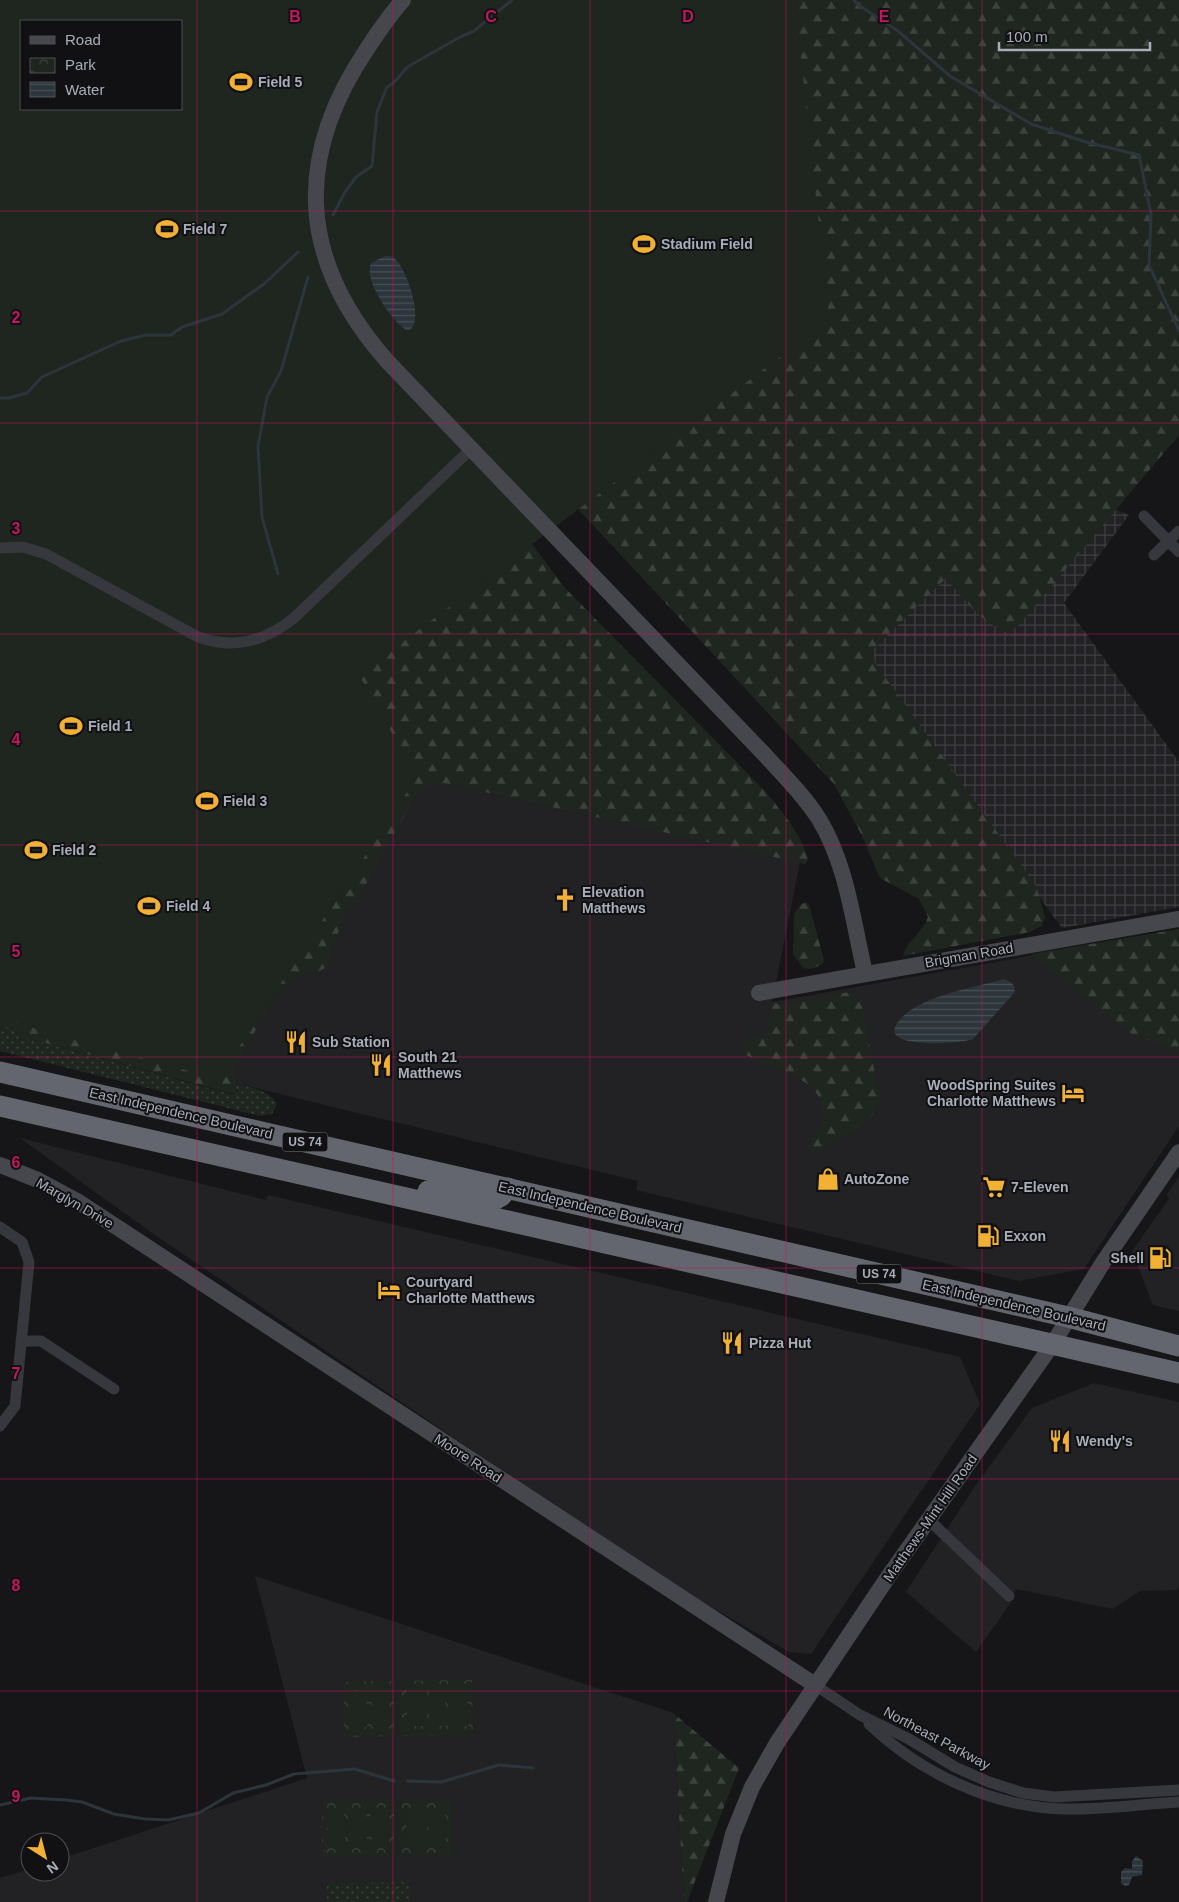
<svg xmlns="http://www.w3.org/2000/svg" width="1179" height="1902" font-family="Arial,sans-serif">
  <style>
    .built { fill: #222225 }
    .industrial { fill: url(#industrial-grid) }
    .grass { fill: url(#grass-dots) }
    .forest { fill: url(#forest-firs) }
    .park { fill: url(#park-crowns) }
    .garden { fill: #1e261f; fill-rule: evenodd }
    .water { fill: url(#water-rules) }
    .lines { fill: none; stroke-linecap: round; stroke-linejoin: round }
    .stream { stroke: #2c353c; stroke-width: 3 }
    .street { stroke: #37383d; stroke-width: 11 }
    .secondary { stroke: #45474d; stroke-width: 16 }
    .highway { stroke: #63666e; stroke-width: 21 }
    .grid { fill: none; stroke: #c2185b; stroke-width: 1; stroke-opacity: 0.55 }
    .labels { text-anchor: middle; stroke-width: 4; stroke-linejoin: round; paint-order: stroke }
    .shield { fill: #111113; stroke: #7b7e86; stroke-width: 1 }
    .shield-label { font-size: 12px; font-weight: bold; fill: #a8adb8 }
    .poi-label { font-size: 14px; font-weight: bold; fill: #a8adb8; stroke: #111113; text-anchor: start }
    .street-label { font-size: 14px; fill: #a8adb8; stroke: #111113 }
    .grid-label { font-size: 16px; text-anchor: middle; font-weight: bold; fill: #c2185b; stroke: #111113; stroke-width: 4; stroke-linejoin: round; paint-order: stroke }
  </style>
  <defs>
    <pattern id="industrial-grid" width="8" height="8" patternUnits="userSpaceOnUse" patternTransform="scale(1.25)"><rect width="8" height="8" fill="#222225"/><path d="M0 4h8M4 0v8" fill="none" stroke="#3f3f43"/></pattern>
    <pattern id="grass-dots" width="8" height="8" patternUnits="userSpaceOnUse" patternTransform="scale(1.25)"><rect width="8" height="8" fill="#1e261f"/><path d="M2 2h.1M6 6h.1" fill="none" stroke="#3c433d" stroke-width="1.8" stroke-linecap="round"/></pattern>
    <pattern id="forest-firs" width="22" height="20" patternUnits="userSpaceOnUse" patternTransform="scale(1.25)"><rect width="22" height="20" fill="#1e261f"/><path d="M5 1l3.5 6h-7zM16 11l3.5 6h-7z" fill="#3c433d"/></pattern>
    <pattern id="park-crowns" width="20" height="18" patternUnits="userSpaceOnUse" patternTransform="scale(1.25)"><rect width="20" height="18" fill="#1e261f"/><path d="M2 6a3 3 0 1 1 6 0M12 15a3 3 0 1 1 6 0" fill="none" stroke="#3c433d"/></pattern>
    <pattern id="water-rules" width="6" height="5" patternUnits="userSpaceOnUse" patternTransform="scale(1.25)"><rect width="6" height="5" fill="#2c353c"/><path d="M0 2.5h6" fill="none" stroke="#485056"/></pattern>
  </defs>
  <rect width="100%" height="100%" fill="#161618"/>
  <!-- built -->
  <g class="built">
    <path d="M417,777L800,862L772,1002L1179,929V1126L1084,1269L1019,1281L636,1190L638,1181L218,1079Z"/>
    <path d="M20,1138L266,1200L268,1195L960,1357L980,1404L811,1654L789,1652L682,1590L556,1507L155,1235Z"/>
    <path d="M1179,1177V1311L1153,1305L1132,1251L1169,1199L1167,1194Z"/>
    <path d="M1094,1383L1179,1402V1586L1177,1590L1140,1591L1113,1609L1016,1589L1010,1604L976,1652L906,1592L975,1486L1032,1408Z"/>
    <path d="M255,1576L673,1713L684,1902H0V1878L30,1869V1872H60V1859L307,1778Z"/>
  </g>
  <!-- industrial -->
  <path class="industrial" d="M1046,479L1129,515L1064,603L1179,762V907L1062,928L864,658Z"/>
  <!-- grass -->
  <g class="grass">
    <path d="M11,1027L20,1036L234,1095L237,1091L234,1083C248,1087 270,1090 277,1104L272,1114L260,1116L0,1051V1029Z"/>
    <path d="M409,1882L410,1902H327V1884Z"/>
  </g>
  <!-- forest -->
  <g class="forest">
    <path d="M769,0H1179V435L1017,627L1004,632C979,619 964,600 946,578L873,649L875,663L1036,886L1045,917L1042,926L1030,932L903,956C906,942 923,932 928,917L919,899L880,878L861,834L834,784L578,509L746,348Z"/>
    <path d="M519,526L564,587L767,793C783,814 802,834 808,860L805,864L444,783L430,786L415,796L357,900L345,910L328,966C316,976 300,971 289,982C266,1007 250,1042 233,1071L237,1095L20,1036L11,1027L0,1029V966L338,685Z"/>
    <path d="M806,902L809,905L824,960L823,964L811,969L803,968L793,954L794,914L800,905Z"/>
    <path d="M1179,929V1051L1133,1035L1031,954Z"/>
    <path d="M849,992L855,994L862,1006L880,1100C876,1122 844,1135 827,1147C820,1151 814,1153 807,1148C810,1142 816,1135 819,1129C840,1080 771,1069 742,1053L739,1046L750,1036L762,1037L768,1034L772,1002L781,1005Z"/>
    <path d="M673,1713L739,1768L687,1902H684Z"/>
  </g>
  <!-- park -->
  <g class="park">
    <path d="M472,1680L473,1735L402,1736L401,1681Z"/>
    <path d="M394,1681V1736L344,1737V1682Z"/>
    <path d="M451,1799L452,1855H402L401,1800Z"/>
    <path d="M394,1800V1856L322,1857V1801Z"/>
  </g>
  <!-- garden -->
  <g class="garden">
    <path d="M0,0H795L829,320L359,675L417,777L218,1079L36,1029L0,1014ZM21,21H181V109H21Z"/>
    <path d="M372,1690H388L389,1726L372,1727Z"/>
    <path d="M407,1690H423L424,1726H407Z"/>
    <path d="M429,1690H445L446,1726H429Z"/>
    <path d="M451,1690H467L468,1726H451Z"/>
    <path d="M350,1691H366L367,1727H350Z"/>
    <path d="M445,1809L446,1845L429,1846L428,1810Z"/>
    <path d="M349,1810H366L367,1846H350Z"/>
    <path d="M371,1810H388L389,1846H372Z"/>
    <path d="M406,1810H423V1846H407Z"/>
    <path d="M327,1811H344L345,1846L328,1847Z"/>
  </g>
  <!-- water -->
  <g class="water">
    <path d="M385,256C390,256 393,256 396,260C407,270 424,320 410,330H406C392,320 363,281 371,263Z"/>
    <path d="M1004,979L1012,983L1015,988L1014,993L973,1039C961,1044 876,1050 898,1022C917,996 974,988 1004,979Z"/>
    <path d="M1136,1856L1143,1861L1142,1875L1132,1877L1129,1885L1125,1886L1121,1883V1872L1125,1868L1132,1869V1861Z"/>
  </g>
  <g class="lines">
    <!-- stream -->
    <g class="stream">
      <path d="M854,0L857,4L898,31L950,76L1031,124L1086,142L1139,155L1151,214L1149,265L1179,331"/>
      <path d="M333,215L345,192L356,177L372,166L377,112L387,87C400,80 399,74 409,66L460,37L474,31L512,0"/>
      <path d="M0,398H9L27,393L42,377L121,341L146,335H171L182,327L222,314L264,284L298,252"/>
      <path d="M278,574L262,517L258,446L267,397L281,371L308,277"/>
      <path d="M408,1781L441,1782L499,1765L533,1768"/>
      <path d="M0,1805L31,1798L66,1800L82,1802L114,1814L145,1819L168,1820L199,1813L233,1793L266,1785L294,1774L355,1769L394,1781"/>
    </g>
    <!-- street -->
    <g class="street">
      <path d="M1144,516L1179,552"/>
      <path d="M0,548L23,547L46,554L198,637C235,650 265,641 294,618L471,449"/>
      <path d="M1154,555L1179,531"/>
      <path d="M0,1227L22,1242L29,1262L15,1406L0,1426"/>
      <path d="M21,1341H41L114,1389"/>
      <path d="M929,1520L1009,1596"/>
      <path d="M815,1685L860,1715L909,1739L955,1767L989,1782L1023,1793L1054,1797L1179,1790"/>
      <path d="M869,1724C920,1773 992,1807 1064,1809C1102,1810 1141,1804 1179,1802"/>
    </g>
    <!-- secondary -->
    <g class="secondary">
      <path d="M403,0C390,15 378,32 367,49C293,159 299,261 387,361L765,755C784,776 804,795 819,819C847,865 853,922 865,973"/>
      <path d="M759,993L1179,919"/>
      <path d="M0,1165L38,1180L77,1201L815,1685"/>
      <path d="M716,1902L733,1834L752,1787L777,1743L888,1577L1052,1345L1104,1261L1179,1152"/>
    </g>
    <!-- highway -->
    <g class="highway">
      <path d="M0,1072L1068,1317L1179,1346"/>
      <path d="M0,1106L1179,1373"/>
      <path d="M428,1191L492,1201L501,1196L508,1188"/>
    </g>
  </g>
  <!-- grid -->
  <path class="grid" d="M197,0V1902M393,0V1902M590,0V1902M786,0V1902M982,0V1902M0,211H1179M0,423H1179M0,634H1179M0,845H1179M0,1057H1179M0,1268H1179M0,1479H1179M0,1691H1179"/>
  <!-- icons -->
  <defs>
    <symbol id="stadium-bare" viewBox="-9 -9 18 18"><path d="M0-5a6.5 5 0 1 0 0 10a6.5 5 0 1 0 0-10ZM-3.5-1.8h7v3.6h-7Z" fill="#f2b134" stroke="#111113" stroke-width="2.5" paint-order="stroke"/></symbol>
    <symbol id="church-bare" viewBox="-9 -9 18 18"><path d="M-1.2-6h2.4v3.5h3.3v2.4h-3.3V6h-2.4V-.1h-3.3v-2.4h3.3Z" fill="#f2b134" stroke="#111113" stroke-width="2.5" paint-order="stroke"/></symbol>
    <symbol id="restaurant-bare" viewBox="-9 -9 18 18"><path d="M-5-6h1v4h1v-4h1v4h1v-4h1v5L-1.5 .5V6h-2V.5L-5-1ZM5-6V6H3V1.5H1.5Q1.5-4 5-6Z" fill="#f2b134" stroke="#111113" stroke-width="2.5" paint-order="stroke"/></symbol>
    <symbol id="hotel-bare" viewBox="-9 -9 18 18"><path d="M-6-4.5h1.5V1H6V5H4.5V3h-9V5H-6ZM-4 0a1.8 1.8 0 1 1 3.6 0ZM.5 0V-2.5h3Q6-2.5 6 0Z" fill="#f2b134" stroke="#111113" stroke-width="2.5" paint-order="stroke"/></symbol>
    <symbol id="shop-bare" viewBox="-9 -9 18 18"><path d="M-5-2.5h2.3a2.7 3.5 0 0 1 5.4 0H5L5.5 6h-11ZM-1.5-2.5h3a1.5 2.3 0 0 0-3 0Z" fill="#f2b134" stroke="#111113" stroke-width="2.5" paint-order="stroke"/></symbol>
    <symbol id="supermarket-bare" viewBox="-9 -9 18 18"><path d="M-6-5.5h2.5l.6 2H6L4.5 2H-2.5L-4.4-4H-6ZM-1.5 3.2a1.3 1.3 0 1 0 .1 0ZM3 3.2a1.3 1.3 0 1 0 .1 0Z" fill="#f2b134" stroke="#111113" stroke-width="2.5" paint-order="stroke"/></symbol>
    <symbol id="fuel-bare" viewBox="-9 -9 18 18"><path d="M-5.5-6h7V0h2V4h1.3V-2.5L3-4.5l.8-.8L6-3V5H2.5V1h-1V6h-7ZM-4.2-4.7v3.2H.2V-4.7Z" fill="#f2b134" stroke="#111113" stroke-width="2.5" paint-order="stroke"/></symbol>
  </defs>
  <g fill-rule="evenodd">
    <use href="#stadium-bare" x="225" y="66" width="32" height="32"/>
    <use href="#stadium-bare" x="151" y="213" width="32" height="32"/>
    <use href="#stadium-bare" x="628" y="228" width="32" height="32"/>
    <use href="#stadium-bare" x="55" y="710" width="32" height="32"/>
    <use href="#stadium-bare" x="191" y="785" width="32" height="32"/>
    <use href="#stadium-bare" x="20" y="834" width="32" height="32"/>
    <use href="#church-bare" x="549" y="884" width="32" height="32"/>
    <use href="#stadium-bare" x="133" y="890" width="32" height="32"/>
    <use href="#restaurant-bare" x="280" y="1026" width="32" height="32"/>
    <use href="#restaurant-bare" x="365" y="1049" width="32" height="32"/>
    <use href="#hotel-bare" x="1057" y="1077" width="32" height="32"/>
    <use href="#shop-bare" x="812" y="1163" width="32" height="32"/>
    <use href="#supermarket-bare" x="978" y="1171" width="32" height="32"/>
    <use href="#fuel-bare" x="972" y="1220" width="32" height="32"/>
    <use href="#fuel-bare" x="1144" y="1242" width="32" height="32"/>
    <use href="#hotel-bare" x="373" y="1274" width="32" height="32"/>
    <use href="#restaurant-bare" x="716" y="1327" width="32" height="32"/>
    <use href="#restaurant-bare" x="1044" y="1425" width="32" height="32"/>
  </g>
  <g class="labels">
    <!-- shield labels -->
    <g class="shield">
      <rect x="282.5" y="1132.5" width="45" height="19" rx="4"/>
      <rect x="856.5" y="1264.5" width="45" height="19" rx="4"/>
    </g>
    <g class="shield-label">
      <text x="305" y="1146">US 74</text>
      <text x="879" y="1278">US 74</text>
    </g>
    <!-- poi labels -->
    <g class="poi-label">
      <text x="258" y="87">Field 5</text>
      <text x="183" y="234">Field 7</text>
      <text x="661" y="249">Stadium Field</text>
      <text x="88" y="731">Field 1</text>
      <text x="223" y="806">Field 3</text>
      <text x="52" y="855">Field 2</text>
      <text x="582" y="897">Elevation<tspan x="582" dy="16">Matthews</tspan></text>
      <text x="166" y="911">Field 4</text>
      <text x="312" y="1047">Sub Station</text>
      <text x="398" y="1062">South 21<tspan x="398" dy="16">Matthews</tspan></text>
      <text x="1056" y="1090" text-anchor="end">WoodSpring Suites<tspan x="1056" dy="16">Charlotte Matthews</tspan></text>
      <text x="844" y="1184">AutoZone</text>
      <text x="1011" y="1192">7-Eleven</text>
      <text x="1004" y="1241">Exxon</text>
      <text x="1144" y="1263" text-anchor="end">Shell</text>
      <text x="406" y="1287">Courtyard<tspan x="406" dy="16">Charlotte Matthews</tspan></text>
      <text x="749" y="1348">Pizza Hut</text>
      <text x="1076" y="1446">Wendy's</text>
    </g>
    <!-- street labels -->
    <g class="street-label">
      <text transform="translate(969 955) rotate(-10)" y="5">Brigman Road</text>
      <text transform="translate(181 1113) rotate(13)" y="5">East Independence Boulevard</text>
      <text transform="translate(75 1203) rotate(30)" y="5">Marglyn Drive</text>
      <text transform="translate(590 1207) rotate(13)" y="5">East Independence Boulevard</text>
      <text transform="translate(1014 1305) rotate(13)" y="5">East Independence Boulevard</text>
      <text transform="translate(468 1458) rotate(33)" y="5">Moore Road</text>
      <text transform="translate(930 1518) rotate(-55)" y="5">Matthews-Mint Hill Road</text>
      <text transform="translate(937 1738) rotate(28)" y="5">Northeast Parkway</text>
    </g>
  </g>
  <g class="grid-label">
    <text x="295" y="22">B</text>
    <text x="491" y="22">C</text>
    <text x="688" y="22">D</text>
    <text x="884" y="22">E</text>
    <text x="16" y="323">2</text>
    <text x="16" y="534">3</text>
    <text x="16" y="745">4</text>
    <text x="16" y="957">5</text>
    <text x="16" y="1168">6</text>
    <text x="16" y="1379">7</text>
    <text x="16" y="1591">8</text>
    <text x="16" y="1802">9</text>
  </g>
  <!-- legend -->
  <rect x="20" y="20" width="162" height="90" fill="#111113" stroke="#4d4f55"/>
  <rect x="30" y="36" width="25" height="8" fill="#45474d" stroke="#4d4f55"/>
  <text x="65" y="45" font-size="15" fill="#a8adb8">Road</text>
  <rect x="30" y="58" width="25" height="15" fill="url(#park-crowns)" stroke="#4d4f55"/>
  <text x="65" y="70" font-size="15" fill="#a8adb8">Park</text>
  <rect x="30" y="82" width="25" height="15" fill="url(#water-rules)" stroke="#4d4f55"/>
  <text x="65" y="95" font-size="15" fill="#a8adb8">Water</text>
  <!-- north arrow -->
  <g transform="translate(45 1857) rotate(144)"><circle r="24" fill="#111113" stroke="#4d4f55"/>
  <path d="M0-4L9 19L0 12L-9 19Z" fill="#f2b134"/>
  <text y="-8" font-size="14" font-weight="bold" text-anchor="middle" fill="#a8adb8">N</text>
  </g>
  <!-- scale -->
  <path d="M999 42v8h151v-8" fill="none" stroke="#a8adb8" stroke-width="2.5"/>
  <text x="1006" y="42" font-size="15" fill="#a8adb8" stroke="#111113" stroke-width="4" paint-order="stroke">100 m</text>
</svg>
